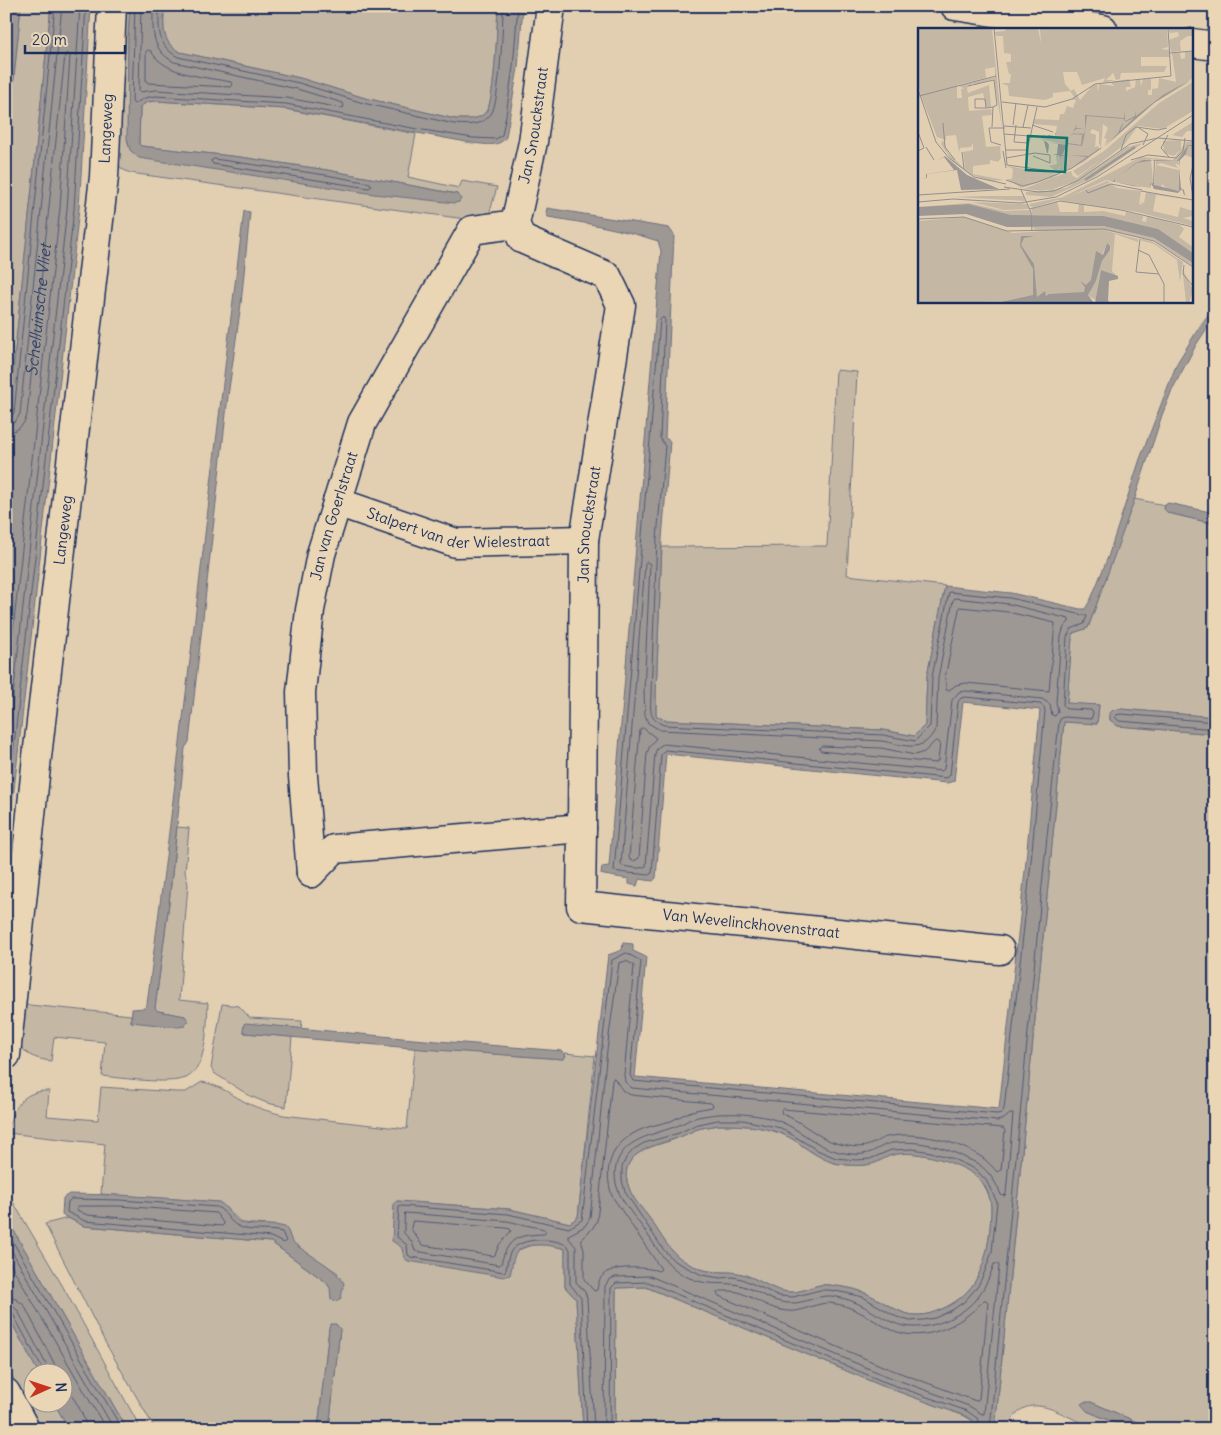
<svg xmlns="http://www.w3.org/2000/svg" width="1221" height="1435" font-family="Delius,sans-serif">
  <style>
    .green { fill: #c4b8a5; stroke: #707482 }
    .water { fill: #9e9895; stroke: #6a6e7f; fill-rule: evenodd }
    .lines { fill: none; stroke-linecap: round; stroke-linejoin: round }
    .shore { stroke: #4f5974; stroke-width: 1 }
    .street-casing { stroke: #1b2f5e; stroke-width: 31 }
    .street { stroke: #ead6b5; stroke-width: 28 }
    .labels { text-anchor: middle; stroke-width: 4; stroke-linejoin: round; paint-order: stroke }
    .street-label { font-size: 15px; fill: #1b2f5e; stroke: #ead6b5 }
    .water-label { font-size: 16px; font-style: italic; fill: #354469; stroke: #ead6b5 }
    .inset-river { fill: none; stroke: #9e9895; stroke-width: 2.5 }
    .inset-road { fill: none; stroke: #928f90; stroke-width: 1 }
    .view { fill: #0f766e; fill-opacity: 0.15; stroke: #0f766e; stroke-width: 2.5 }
    .inset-edge { fill: none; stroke: #1b2f5e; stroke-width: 2.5 }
  </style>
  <rect width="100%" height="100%" fill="#e2cfb2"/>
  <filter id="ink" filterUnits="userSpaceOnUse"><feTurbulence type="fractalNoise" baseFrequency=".02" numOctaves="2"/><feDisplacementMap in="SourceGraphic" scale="10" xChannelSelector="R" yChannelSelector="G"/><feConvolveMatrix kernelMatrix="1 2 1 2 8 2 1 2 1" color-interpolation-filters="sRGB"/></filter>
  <g filter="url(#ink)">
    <!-- green -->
    <g class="green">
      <path d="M21,6H51L6,436V158Z"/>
      <path d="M120,6H130L128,37V144L132,152L457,194L327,170L240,157L141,146L139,144L140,107L147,102L156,101L285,109L416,134L408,177L459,188L462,181L497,187L487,222L130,173L122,169L118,164Z"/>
      <path d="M164,6H498C497,25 495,98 487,110C481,121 466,119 455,119L365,98L300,78L180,52C160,42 164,25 164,6Z"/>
      <path d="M836,370L857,372L847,575L945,586L927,676L925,725L914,736L883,730L664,720L656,715V693L662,547L827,546Z"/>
      <path d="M1134,499L1165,505L1164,509L1168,513L1215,524V717L1121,709L1110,713V720L1118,726L1215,734V1429H1153L1091,1402L1087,1411L1130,1429C1120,1429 1108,1431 1098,1429C1070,1423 1026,1380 1008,1429H995L1064,722L1097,724L1099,705L1067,704L1072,637L1073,633L1088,628Z"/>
      <path d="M177,827L189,828L185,872L188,884L179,1000L208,1003C207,1022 207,1046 199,1064C197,1069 192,1075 186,1078C168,1085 122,1078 102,1076L105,1042L54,1037L51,1061C11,1056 18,1036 19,1004L131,1015V1021L185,1016L158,1011L155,1008L169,903Z"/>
      <path d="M222,1004L239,1006L250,1018L302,1021L301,1029L244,1024L245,1033L292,1037L286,1107L267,1103L250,1096L214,1073L211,1068Z"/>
      <path d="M415,1048L563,1059L566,1056L565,1053L595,1056L578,1217L570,1223L509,1209L397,1201L395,1243L400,1244L403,1248L515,1254C528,1241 549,1244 565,1249V1287L576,1299L583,1429H329L340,1329L329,1328L318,1429H155L105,1342L45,1224L68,1218L84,1226L271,1242L326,1282L330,1288L338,1273L292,1243L288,1231L279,1226L242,1223L219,1202L101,1194L105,1144L7,1133C12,1109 22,1090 49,1091L47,1116L98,1120L101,1087L176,1092H186L202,1082C220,1085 233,1096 249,1104C260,1109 271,1112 283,1115L407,1129Z"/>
      <path d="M718,1125C744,1125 771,1126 794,1140C807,1149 819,1158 834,1163C845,1165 860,1167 871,1164C878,1163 885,1157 892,1155C915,1149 953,1160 972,1173C985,1182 992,1197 991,1212C990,1237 987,1263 974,1283C966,1295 955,1303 942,1309C907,1325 895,1306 865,1293C859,1290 850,1288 843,1287C835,1286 828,1284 820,1285C809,1287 800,1293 789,1292C772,1291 758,1278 742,1274C728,1270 714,1274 701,1269C672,1259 666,1242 650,1219C643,1209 633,1200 629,1188C617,1156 646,1148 670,1141C679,1138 687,1133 695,1130C702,1127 711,1127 718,1125Z"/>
      <path d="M6,1190L62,1285L141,1429H127L14,1231L6,1222Z"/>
      <path d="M646,1287L880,1385L965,1416L973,1421L977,1429H615L616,1288Z"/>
      <path d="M6,1312L38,1372H32V1402L54,1403L69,1429H42L6,1365Z"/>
    </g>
    <!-- water -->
    <g class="water">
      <path d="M13,6H21L6,158V68Z"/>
      <path d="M51,6H91L79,209L6,861V436Z"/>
      <path d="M130,6H164C164,26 160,42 180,52L300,78L365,98L455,119C466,119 481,121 487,110C495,98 497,25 498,6H523L518,68L506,137C499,148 484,144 472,143L286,109L156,101L147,102L140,107L139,144L141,146L240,157L327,170L457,194L461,199L459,202L455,203L374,194L139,158L130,150L127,139L128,37Z"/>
      <path d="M547,208L669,228L674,235L665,438L670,441L662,539L656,693V715L664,720L883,730L914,736L925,725L927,676L945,586L1011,593L1080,609H1085L1091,599L1108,557L1140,459L1177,363L1200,326L1215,305V316L1196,345L1172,390L1162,415L1133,504L1088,628L1073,633L1072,637L1067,703L1099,705L1097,724L1064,722L995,1429H977L973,1421L965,1416L880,1385L646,1287L616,1288L615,1429H583L576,1299L565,1287V1249C553,1245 522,1240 515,1255C512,1261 512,1269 510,1275L504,1277L408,1261L404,1258C401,1245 403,1248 392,1241L394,1203L397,1201L509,1209L570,1223L578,1217L608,955L622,950L623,943L633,944V951L646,957L635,1077L999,1109L1025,871L1040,710L963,702L954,781L947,783L666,754L656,878L653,881L639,879L637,886L629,884V879L604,875L601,874L602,867L609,866L661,251L658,241C622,229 586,223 548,217L546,213ZM718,1125C744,1125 771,1126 794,1140C807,1149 819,1158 834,1163C845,1165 860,1167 871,1164C878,1163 885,1157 892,1155C915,1149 952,1161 972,1173C985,1181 992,1197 991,1212C990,1237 987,1262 974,1283C966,1295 955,1303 942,1309C907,1325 895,1306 865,1293C859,1290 850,1288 843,1287C835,1286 828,1284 820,1285C809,1287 800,1293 789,1292C772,1291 758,1278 742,1274C728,1270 714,1274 701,1269C672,1259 666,1242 650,1219C643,1209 633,1200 629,1188C616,1155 650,1146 674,1139C682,1137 688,1133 695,1130C702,1127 711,1127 718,1125Z"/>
      <path d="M244,211L250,212L241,304L228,396L189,742L185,748L169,903L155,1008L158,1011L185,1016L188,1020L185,1026L178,1027L131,1022L132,1009L145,1008L147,1004C182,740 211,476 244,211Z"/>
      <path d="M1168,503L1215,513V524L1168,513L1164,509L1165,505Z"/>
      <path d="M1121,709L1215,717V734L1118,726L1110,720V713L1113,710Z"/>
      <path d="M245,1023L413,1039L562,1051L566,1055L563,1059L422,1049L245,1033L243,1031L244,1024Z"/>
      <path d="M69,1194L120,1195L219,1202C229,1207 232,1220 242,1223C256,1227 271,1223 285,1227C290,1232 289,1240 295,1244C311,1257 333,1265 344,1283L341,1298L337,1301L331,1299L330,1288L326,1282L271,1242L84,1226L62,1215L63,1198Z"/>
      <path d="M6,1222L14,1231L127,1429H69L54,1403L62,1402V1372H38L6,1312Z"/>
      <path d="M331,1324H336L340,1329L329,1429H318L329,1328Z"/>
      <path d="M1084,1402H1091L1153,1429H1130L1087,1411L1081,1404Z"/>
    </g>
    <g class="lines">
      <!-- shore -->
      <g class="shore">
        <path d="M135,6L132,102L134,104L145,98L155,96L286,104L417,129L473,138L496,139L502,135L506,115L513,67L518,6"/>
        <path d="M141,6L139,90L140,92L156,90L287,98L341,108L344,107L343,103L297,89L174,62C150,49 153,30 153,6"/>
        <path d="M159,6C159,28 156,45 178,57L299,83L363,103L454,124C467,125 482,126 491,114C500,102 503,25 503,6"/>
        <path d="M6,50L10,51L12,53L6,106"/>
        <path d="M148,50L151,51C164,75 206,77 231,82L233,85L231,87L148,83L146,81V52Z"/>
        <path d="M214,159L326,175L370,183L372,186L369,188L213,164L211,161Z"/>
        <path d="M6,418L11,417L14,413L55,6"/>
        <path d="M6,425L15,422L20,414L62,6"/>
        <path id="s1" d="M6,432C17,432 24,426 27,415L65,55L67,53L70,56L60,208L6,693"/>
        <path d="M647,562L650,564L644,692L645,715L648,723L660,730L882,741C905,745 923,755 936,728L938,678L953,600L955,598L1009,604L1069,619V622L1064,627L1061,636L1056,702L1058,712L1055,716L1052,715L1050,704L1042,699L966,691L959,692L952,700L944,769L942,771L663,744L657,748L655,754L646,866C640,870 630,867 622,866L621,864L645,564Z"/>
        <path d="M960,607L1008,612L1055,623L1049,691L966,683L956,685L949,690H946L945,678Z"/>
        <path d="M1215,722L1121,714L1116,715L1115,717L1119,721L1215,729"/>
        <path d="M643,728L656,738L650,746L647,753L639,858L634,861L630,860L629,857L640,730Z"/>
        <path d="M936,741L940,743L938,761L935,763L821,751L819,749L821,746L881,748L915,755L924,752Z"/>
        <path d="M6,760L67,209L80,6"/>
        <path d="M6,816L74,209L86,6"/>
        <path d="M614,1078L623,1091L631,1095L711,1103L713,1105L712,1107C704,1109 696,1109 689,1112C683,1115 677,1118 671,1121C660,1124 648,1126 638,1131C610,1145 603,1168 612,1196L661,1269L659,1271C647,1267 618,1266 607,1272C600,1276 598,1283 597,1290L594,1291L584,1279V1249L581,1239L592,1229L597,1221L612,1081Z"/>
        <path d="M783,1109L1003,1128L1005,1131L1001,1170L997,1172C993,1167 988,1162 983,1158C960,1142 915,1130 887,1137C880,1138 874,1144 866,1146C858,1148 847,1146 839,1144C818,1139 803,1121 782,1114L781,1111Z"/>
        <path d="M718,1120H743L781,1128L817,1150L836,1158L856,1160L870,1159L891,1150L913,1149L931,1152L951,1158L975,1169L986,1180L997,1202L992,1252L985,1271L978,1286L964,1302L952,1310L935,1318L923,1320L910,1321L897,1317L863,1297L846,1293L829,1290H820L793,1297L779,1296L742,1279L733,1277L720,1278L702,1275L674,1261L663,1249L625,1192L622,1180V1167L626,1158L634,1149L644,1143L679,1133L695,1125Z"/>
        <path d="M72,1199L120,1200L217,1207C226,1211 229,1222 238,1226C250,1233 268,1228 282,1232L286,1241L283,1243L271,1237L85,1221L67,1212L68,1202Z"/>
        <path d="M79,1206H119L216,1213L224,1224L222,1226L87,1215L77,1210V1207Z"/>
        <path d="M405,1213L507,1221L544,1229L546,1232L544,1234C518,1235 508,1237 501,1264L499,1265L415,1251L412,1242L404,1233Z"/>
        <path d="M413,1221L506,1228L510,1229L511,1231L499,1245L495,1255L493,1256L422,1245L411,1229Z"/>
        <path d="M6,1230L122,1429"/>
        <path d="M6,1241L114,1429"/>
        <path d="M6,1256L106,1429"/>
        <path d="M720,1291H731L738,1292C758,1299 774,1313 796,1311C806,1309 818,1303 829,1303C855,1305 870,1320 892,1330C924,1344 962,1325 984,1300H986L988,1302L979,1399L976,1401L887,1368L719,1296L717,1293Z"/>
        <path d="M6,1297L16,1299L24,1305L54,1363L56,1372"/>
        <path d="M6,1305L13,1306L18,1311L47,1366L49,1372"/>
        <path d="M6,1311L13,1314L42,1368V1372"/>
        <path d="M62,1386C72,1392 86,1417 86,1429"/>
        <path d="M587,1429L581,1298L570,1284V1250L568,1246C555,1238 522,1236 511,1251C508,1256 507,1264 506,1270L504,1272L411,1257L408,1255L407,1245L397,1237L399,1207L401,1206L508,1214L569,1228L582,1220L612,960L626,953L641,961L630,1075L633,1081L997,1114L1002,1113L1004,1109L1030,872L1045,711L1044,707L1040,704L965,697L961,698L958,702L950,775L947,778L665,750L661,755L652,873L649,875C637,873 627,874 614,871L660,320L663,317L665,320L660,438L665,446L657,538L651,693C651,708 647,719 664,725L883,735L915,741L930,726L932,677L949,592L1010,598L1087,616L1084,624L1071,629L1067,637L1063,705L1067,709L1091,710L1093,713L1091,719L1065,717L1061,718L1059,722L1043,875L990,1429"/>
        <path d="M594,1429L587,1298L585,1292L576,1282V1247L567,1236L585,1226L590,1218L607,1050L619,963L626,961L634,965L624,1075L625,1082L632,1088L997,1121L1004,1119L1010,1114H1013L1006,1194L1004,1196L1001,1195C997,1184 990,1173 980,1165C976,1162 969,1160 964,1157C942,1146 917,1140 892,1143C885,1144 878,1149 871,1152C861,1156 849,1154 839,1152C813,1146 796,1124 769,1118C752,1114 735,1113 718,1114C710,1115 699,1116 691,1119C685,1122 680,1125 674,1127C653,1135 622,1139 616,1166C611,1189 627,1207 640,1224C659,1249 667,1274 702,1282C716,1285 730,1282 743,1286C760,1292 772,1303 790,1303C804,1304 817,1295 831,1296C860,1300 870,1312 894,1323C918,1333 949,1323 968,1307C981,1296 989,1280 994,1264H998L999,1266L984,1414H982L969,1406L884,1375L650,1276L615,1277L609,1280L605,1286L604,1429"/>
        <path d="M610,1429L611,1288L616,1283L648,1282L882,1381L967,1411L977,1418L981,1429"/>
      </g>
      <defs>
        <g id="street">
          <path d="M955,6L1103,29"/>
          <path d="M1192,43L1215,46"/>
          <path id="s2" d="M337,502L456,543L584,540"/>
          <path id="s3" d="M582,828L581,906L1000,950"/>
          <path id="s4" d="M311,873L334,849L582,828L584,540L621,305L607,276L522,239L515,224L533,142L551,6"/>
          <path id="s5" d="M311,873L303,776L301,692L310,610L321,554L362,423L472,230L515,224"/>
          <path id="s6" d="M6,1055L37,757L104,177L112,6"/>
          <path d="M6,1393L25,1429"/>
        </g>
      </defs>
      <!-- street casing -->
      <use href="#street" class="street-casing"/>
      <!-- street -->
      <use href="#street" class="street"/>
    </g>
  </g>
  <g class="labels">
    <!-- street labels -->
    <g class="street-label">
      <text dy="5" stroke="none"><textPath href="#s4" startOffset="1050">Jan Snouckstraat</textPath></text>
      <text dy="5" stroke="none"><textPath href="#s6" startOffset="932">Langeweg</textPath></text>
      <text dy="5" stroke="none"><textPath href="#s5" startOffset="361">Jan van Goerlstraat</textPath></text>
      <text dy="5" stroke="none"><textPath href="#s2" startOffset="126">Stalpert van der Wielestraat</textPath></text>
      <text dy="5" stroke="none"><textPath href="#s4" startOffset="586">Jan Snouckstraat</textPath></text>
      <text dy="5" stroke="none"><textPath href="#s6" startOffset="528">Langeweg</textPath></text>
      <text dy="5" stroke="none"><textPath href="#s3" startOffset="249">Van Wevelinckhovenstraat</textPath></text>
    </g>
    <!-- water labels -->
    <g class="water-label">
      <text dy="6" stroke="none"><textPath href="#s1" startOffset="135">Schelluinsche Vliet</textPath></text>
    </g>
  </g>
  <!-- overview -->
  <g transform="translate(918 28)">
    <rect width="275" height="275" fill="#e2cfb2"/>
    <path d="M0,0H74L84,100L76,51L57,57L54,55L52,59L51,56L49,61L50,65L71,57L73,79H68L65,65L50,69L51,83L73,81L74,87L64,88L68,119L82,118L83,130L80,134L72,132V136L55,138V146L86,152L72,153L54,147L34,133L23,116L25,112L30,125L47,141L45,124L55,122V115L53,119L42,120L41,124L38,107L28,108V112L19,109L3,68L0,55ZM77,39V49L40,58L46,60L43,61L44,70H39V57L68,50L67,41ZM88,0H120L123,15L122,0H249L250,19L243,21L251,22L252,29H223V38H249L246,44L203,45L202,51L198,52L195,45L188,52H197L185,55L187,50L164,57L159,44H145L147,56L153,63L156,61L162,72L175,57L179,56L180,64L181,56L196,58L193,54L211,51L213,59H208V63L217,59L218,51H222L223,58L225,51H233V62H230V67H234V61L240,60L241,50L258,54L254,25H262L263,31L267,30V24H274L275,50L258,59L275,52L238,74L166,134L134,150L103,160L89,151H94L95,141L89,138L140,146L153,140L140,145L142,137L139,144L131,138L139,136L138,127L142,128V133L143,128H151L144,127L148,117L144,116L141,126L143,116L123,111L125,107L137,108L139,98L115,96L117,91L141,92L142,86H146L149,78L155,80L158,72H154L156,69L152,63L135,65V69L127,72L91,68L90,58L83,55H92L93,46H91L88,34H93V26L86,25L85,8H78L77,4L87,3ZM185,96L190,100L186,110L189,111L187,116L182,122L180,118L177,119L178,107L172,105L174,101L181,104V116L183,119ZM250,0H275V14L274,8H270L262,13L263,23L253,24L251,12L261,8L260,4L252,5ZM275,54V83L245,101L220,98L206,117L159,153L129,163L105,161L153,143L155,148L159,150L182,132L160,148L155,143L186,123L241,75ZM275,94V103H269L264,109L254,107ZM263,112V121L256,128L246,125L245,113ZM275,113V130L267,127L268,123L260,133L261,137L259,136H257L260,140L243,135L238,137L261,142V163L249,161L244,156L243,161L236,157L238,132L233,131L235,154L232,160L188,152L148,170L189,153L192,154L179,160L191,155L199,160L223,163L221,176L225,177L222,174L226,175L228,164L264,171L238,167L235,183L260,189L262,179L275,183V188L265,190L275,193V198L219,184L140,172L114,180L111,176L145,169L223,129L255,132L268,114ZM225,115L175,150L133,169L108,167V164L148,160L209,119ZM106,168L107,173L37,169L64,168ZM54,174L109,176L111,181L86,182ZM139,174L142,184H160L161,176H166V184L185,183L207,188L208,184L225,188L224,193L228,194L229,188L262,197L266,201L261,209L275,219V225L239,201L186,188L114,187V181ZM51,175L86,183L112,182L113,187H91L51,176L0,179ZM46,189L95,205L127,203L118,204L115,199L185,198L236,210L275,235V238L234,212L181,201L220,211V214L197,206L194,243L199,248L183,242L178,272L169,267L178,253L184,233L192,222V233L193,220L189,215L166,272L0,275V193ZM225,211L235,214L265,234L264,240L275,262L271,275H268L264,238L262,254L259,232L236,216L222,212Z" fill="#c4b8a5" fill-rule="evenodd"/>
    <path d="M275,50L236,75L185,120L200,105L203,98L206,94L202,103L216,90L207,94L206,91L169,88L165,118L166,107L164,118L149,116L152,110L150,115L163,117L164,107L155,106L152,109L155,105L166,107L158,104L166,106L167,101H158L155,104L159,96L158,100L167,101V87L206,90L207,83V93L217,88L218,82V88L245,67ZM137,105L152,107L138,105L137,108H130L129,114L181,122L157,137L145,135L157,137L169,129L152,127L171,128L180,122L149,117L144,127L152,128H143L142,133V128L135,126H139L140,116L129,114L131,117L130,125H133H129L126,113L118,109L129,114L130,107L137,108ZM270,117H275V118H270L268,126L262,132L261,139L263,160L266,162L267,167L272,168L266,167L264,161L260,165L236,161L233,155L232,160L227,159L232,160V156L235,155L236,132L219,135L197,150V154L209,156L210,146L209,156L225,159L215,158L192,153H196L197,150L218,135L225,132H235L259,133ZM237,133H261V163L236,157ZM27,128L49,147L81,161L43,162L39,142L9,146V150L2,151L8,150V146L36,142L26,129L18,133ZM51,176L93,187L186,188L240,201L275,225V235L236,210L185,198L89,199L48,186L0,188V179ZM103,208H116L106,210L103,217L116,236L119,269L127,263L128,268L131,266L166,264L167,259L162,253L168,257L173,252L178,223L185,227L189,215L192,218L193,233L192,222L184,233L178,253L170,267L176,275H79L115,267V241L102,218ZM183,242L200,248V251L191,253L190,273L193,275H177Z" fill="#9e9895" fill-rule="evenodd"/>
    <path class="inset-river" d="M167,152L217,119"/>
    <path class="inset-road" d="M76,0L89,137M252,25L275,23M50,58L76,52L79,77L75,79L74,99M0,61L18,114L31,130L56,149L88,156M1,68L78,48M84,74L127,79L154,71L177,56L253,48L250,0M68,80H57V71H67L68,80L75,79M25,95L27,119L37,132M95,97L98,75M98,97L96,114L110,115M114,97L135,104M86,98L113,100M105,99L110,77M221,100L230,106L225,117M0,104L6,120L0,123M86,106L111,108M250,107L243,120L251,129M83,117L73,114L71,100H87M8,119L16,132M88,122H108M203,122L208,107L218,99L240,102L249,100M85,123L88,140M44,124L46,141M108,127L119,79M88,130L117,125L132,127V135L115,128M213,132L230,127L258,130L265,123L267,110M89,137L140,144M275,138L272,150L275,169M88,152L105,158L120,154L154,140L183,120M86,159L120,164L136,163L159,153L212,116L240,110L275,113M103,162L113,184L114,203M168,162L170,165L193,156L224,162M223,163L275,172M0,167L92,161M0,174L35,171L102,175L138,169L179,149L275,87M112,181L142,173L203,182L275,199M0,191L46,189L89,203L186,201L236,213L275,239M222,211L218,244L241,246M220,222L231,227L246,256V275M266,237L265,246L275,258"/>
    <path class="view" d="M110,108L149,110L147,144L108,142Z"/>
    <rect width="275" height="275" class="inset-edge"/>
  </g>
  <!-- margin -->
  <rect width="1221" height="1435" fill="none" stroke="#ead6b5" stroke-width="25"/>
  <rect x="12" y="12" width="1196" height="1410" fill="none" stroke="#1b2f5e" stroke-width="2" filter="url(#ink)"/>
  <!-- north arrow -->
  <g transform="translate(48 1388) rotate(87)"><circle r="24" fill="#ead6b5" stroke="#979392"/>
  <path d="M0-4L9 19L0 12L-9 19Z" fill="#c8321e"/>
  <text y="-8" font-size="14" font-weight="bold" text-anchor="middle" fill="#1b2f5e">N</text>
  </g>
  <!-- scale -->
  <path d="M25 45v8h100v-8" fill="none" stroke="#1b2f5e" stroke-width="2.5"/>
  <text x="32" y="45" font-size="15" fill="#1b2f5e" stroke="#ead6b5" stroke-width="4" paint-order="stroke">20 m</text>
</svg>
